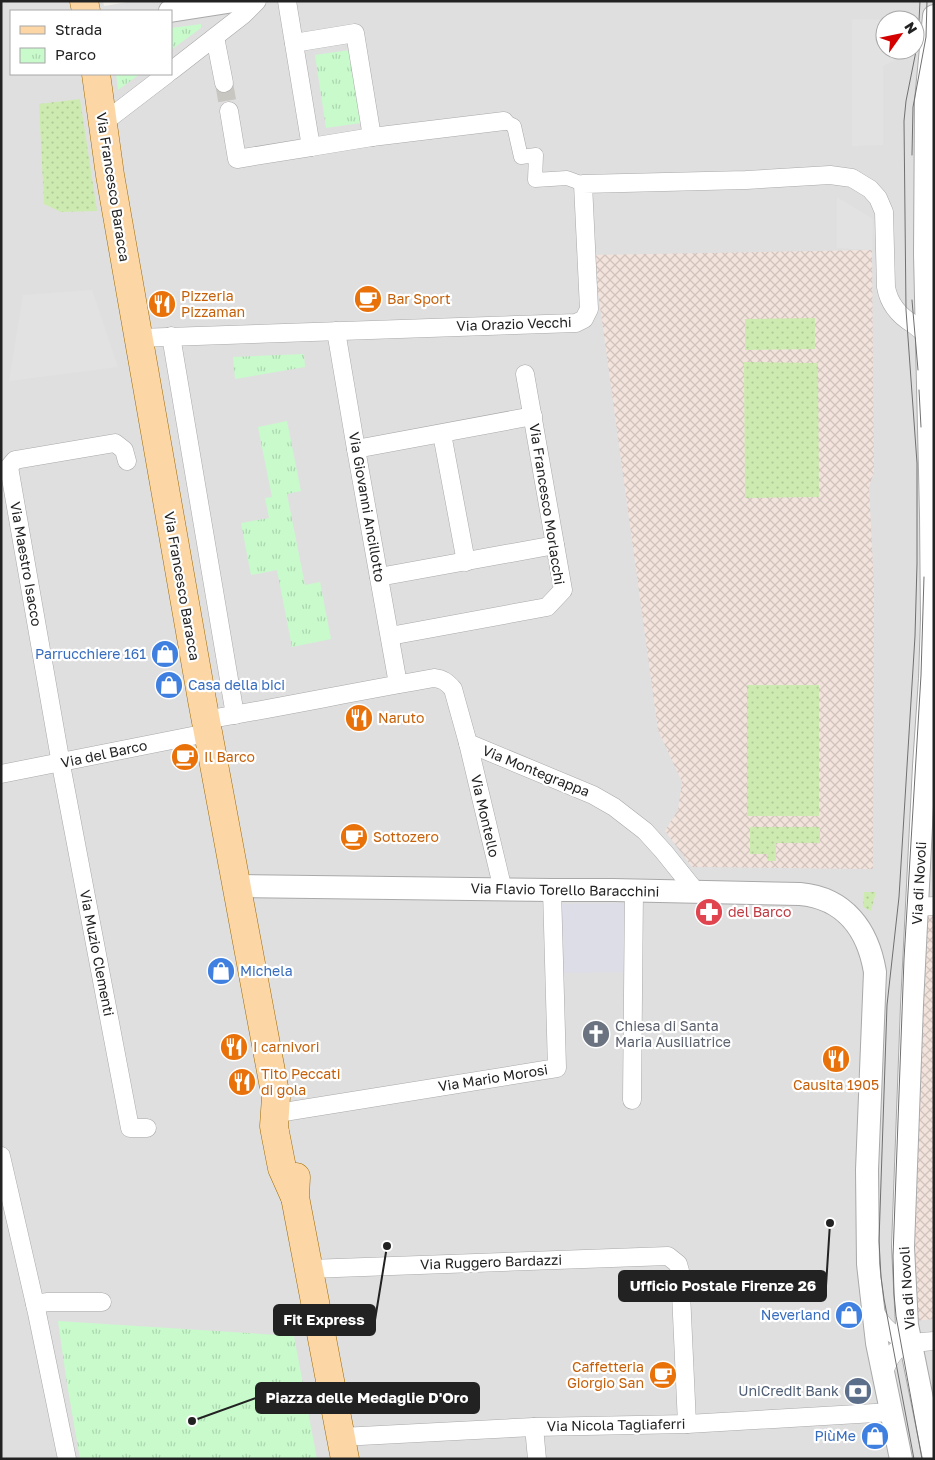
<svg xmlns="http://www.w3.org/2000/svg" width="935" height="1460" font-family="'Golos Text',sans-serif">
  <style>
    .residential { fill: #e0dfdf; fill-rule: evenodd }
    .military { fill: url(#military-cross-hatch) }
    .grass { fill: url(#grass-dots) }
    .park { fill: url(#park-tufts) }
    .parking { fill: #e2e2e2 }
    .plaza { fill: #dddde8 }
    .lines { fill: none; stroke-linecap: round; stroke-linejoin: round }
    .minor-tunnel { stroke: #c8c6c1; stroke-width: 18; stroke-dasharray: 18 9; stroke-linecap: butt }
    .pedestrian-casing { stroke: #a9a9a9; stroke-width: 15 }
    .minor-casing { stroke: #a9a9a9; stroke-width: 19 }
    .tertiary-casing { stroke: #a9a9a9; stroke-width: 24 }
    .primary-casing { stroke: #a06b00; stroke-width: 29 }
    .pedestrian { stroke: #fff; stroke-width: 14 }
    .minor { stroke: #fff; stroke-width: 18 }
    .tertiary { stroke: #fff; stroke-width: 22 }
    .primary { stroke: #fcd6a4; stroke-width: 28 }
    .tram { stroke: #707070; stroke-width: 1 }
    .labels { text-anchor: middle; stroke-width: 4.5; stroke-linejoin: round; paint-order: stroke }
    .street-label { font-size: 14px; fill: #222; stroke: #fff }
    .food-label { font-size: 14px; fill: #c56008; stroke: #fff; text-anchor: start }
    .shop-label { font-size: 14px; fill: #366cbe; stroke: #fff; text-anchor: end }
    .health-label { font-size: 14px; fill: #be3a42; stroke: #fff; text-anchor: start }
    .worship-label { font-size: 14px; fill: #5b616d; stroke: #fff; text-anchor: start }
    .service-label { font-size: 14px; fill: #4e5e75; stroke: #fff; text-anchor: end }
    .leader { fill: none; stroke: #222; stroke-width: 2 }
    .callout-dot { fill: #222; stroke: #fff; stroke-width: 2 }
    .callout { fill: #222; stroke: #222; stroke-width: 2 }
    .callout-label { font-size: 15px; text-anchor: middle; font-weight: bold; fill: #fff }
  </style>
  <defs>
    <pattern id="military-cross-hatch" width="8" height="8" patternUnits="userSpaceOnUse" patternTransform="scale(1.25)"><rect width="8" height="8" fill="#f3e3dd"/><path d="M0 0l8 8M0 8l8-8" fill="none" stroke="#d0c2bd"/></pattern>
    <pattern id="grass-dots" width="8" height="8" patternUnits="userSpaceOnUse" patternTransform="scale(1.25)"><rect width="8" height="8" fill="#cdebb0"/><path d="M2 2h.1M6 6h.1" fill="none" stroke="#b0c997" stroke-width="1.8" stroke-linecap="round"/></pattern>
    <pattern id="park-tufts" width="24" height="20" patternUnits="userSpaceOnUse" patternTransform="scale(1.25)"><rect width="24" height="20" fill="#c8facc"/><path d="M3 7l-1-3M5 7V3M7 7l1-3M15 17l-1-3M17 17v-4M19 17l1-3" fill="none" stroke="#acd6af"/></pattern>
  </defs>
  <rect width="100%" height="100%" fill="#f2efe9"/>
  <!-- residential -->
  <path class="residential" d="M1,1H103L104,6L134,1H934V1459H1ZM11,11H171V74H11ZM885,20H915V50H885Z"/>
  <!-- military -->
  <g class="military">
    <path d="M872,250L874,472L869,487L874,585L873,869L692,867L665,831L678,810L682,782L658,730L593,255Z"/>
    <path d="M934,915V1319L914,1321L913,1184L925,917Z"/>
  </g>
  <!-- grass -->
  <g class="grass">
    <path d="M80,99L97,211L61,212L44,204L39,104Z"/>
    <path d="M815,318V349L745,350V319Z"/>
    <path d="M744,362L818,363L819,497L745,498Z"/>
    <rect x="747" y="685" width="72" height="131"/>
    <path d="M750,827H820V843H776V861H768L767,854H750Z"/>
    <path d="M864,892H876L871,911L863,907Z"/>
  </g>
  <!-- park -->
  <g class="park">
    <path d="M201,24V28L171,50V28Z"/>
    <path d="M350,50L361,123L326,128L315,55Z"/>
    <path d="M116,74H140L118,90Z"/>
    <path d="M304,354L305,367L235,379L233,357Z"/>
    <path d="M287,421L301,491L287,494L305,585L320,582L331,639L292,647L277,570L251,575L241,523L269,518L265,498L272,497L258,427Z"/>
    <path d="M58,1321L294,1336L317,1459H80L67,1384Z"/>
  </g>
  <!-- parking -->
  <g class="parking">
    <path d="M852,19L906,20H885V50H906V55L883,66V145L852,146Z"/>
    <path d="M837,197L873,219L872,250L837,248Z"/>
    <path d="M92,290L118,367L9,381L23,295Z"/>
  </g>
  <!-- plaza -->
  <path class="plaza" d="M627,903V972L558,973L556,904Z"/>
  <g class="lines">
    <!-- minor-tunnel -->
    <path class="minor-tunnel" d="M224,83L229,111"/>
    <defs>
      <path id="pedestrian" d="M504,121L514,126L521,157L536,155L535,180L567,178L583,184"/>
      <g id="minor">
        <path d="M215,37L224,83"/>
        <path d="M294,43L355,33L372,137"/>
        <path d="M171,71L243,15L257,1"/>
        <path d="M229,111L237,159L311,147L287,1"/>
        <path d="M103,123L167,74"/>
        <path d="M311,147L372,137L504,121"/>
        <path d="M336,331L356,449L398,684"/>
        <path d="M171,336L235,715"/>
        <path d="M138,338L576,323L584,319L589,309L583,184L746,180L830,175L852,178L870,189L878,198L884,212L886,287C889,304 898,315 913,324C921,330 923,334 934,333"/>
        <path d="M442,434L466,562"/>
        <path d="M356,449L533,416"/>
        <path d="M127,461L124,450L115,443L15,460L9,467L62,770L130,1128H147"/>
        <path d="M379,577L555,545"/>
        <path d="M390,636L547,607L563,590L525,374"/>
        <path d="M205,720C282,707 358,691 434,678C443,679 447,682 453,689L468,743L593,795L614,807L645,831L664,852L697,893"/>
        <path d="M468,743L503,890"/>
        <path d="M1,774L207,733"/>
        <path d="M918,907L934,906"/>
        <path d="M632,1100L634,890"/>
        <path d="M284,1112L557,1068L552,890"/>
        <path d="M1,1156L37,1313L67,1459"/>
        <path d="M309,1269L668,1256L678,1264L680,1271L687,1424"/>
        <path d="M35,1304L48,1302H102"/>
        <path d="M874,1310C882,1327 893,1336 911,1343"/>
        <path d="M883,1376C892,1344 904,1343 934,1341"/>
        <path d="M534,1427L537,1459"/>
        <path d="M341,1437L534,1427L687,1424L892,1412"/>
      </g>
      <g id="tertiary">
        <path d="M170,11L234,1"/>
        <path d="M934,16L926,101L925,254L931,515L932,619L930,679L924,766L912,1005L903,1247L907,1325L934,1458"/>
        <path d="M236,886L552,890H613L800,894C845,898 868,930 875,972L867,1170L868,1264L877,1343L901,1459"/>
      </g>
      <g id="primary">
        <path d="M84,1L86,11"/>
        <path d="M96,74L110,175L202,700L273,1082L276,1097L274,1126L275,1132L282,1168L294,1195"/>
        <path d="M296,1177L295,1197L345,1459"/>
      </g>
    </defs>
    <!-- pedestrian casing -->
    <use href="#pedestrian" class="pedestrian-casing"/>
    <!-- minor casing -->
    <use href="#minor" class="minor-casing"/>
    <!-- tertiary casing -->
    <use href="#tertiary" class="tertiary-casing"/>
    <!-- primary casing -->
    <use href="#primary" class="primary-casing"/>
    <!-- pedestrian -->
    <use href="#pedestrian" class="pedestrian"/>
    <!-- minor -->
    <use href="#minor" class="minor"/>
    <!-- tertiary -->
    <use href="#tertiary" class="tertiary"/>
    <!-- primary -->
    <use href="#primary" class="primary"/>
    <!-- tram -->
    <g class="tram">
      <path d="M912,155L913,107L926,37L927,1"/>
      <path d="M912,300L918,370"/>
      <path d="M919,390L921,427"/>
      <path d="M914,1459L884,1299L881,1277L879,1241L887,1005L899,897L915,636L917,564V463L906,310L904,121L906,101L918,41L920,1"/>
      <path d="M922,1459L896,1316L894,1294L893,1256L904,959L921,675L924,577"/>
    </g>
  </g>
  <!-- icons -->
  <defs>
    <symbol id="cafe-disc" viewBox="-11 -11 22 22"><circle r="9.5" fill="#e8710a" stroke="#fff"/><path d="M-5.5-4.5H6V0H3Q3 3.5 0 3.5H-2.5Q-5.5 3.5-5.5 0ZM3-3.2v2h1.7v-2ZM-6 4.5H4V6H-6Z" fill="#fff"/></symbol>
    <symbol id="restaurant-disc" viewBox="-11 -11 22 22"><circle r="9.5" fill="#e8710a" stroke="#fff"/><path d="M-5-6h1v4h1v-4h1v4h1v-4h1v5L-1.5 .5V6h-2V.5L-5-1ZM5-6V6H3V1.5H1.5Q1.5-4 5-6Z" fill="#fff"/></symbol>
    <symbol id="shop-disc" viewBox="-11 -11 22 22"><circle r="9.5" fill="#3f7fe0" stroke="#fff"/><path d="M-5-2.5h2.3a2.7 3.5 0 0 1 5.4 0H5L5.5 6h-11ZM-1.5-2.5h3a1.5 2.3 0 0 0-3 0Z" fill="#fff"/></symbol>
    <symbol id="pharmacy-disc" viewBox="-11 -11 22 22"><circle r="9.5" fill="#e0444e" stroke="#fff"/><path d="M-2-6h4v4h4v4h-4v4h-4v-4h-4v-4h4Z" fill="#fff"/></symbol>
    <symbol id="church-disc" viewBox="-11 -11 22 22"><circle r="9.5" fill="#6b7280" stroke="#fff"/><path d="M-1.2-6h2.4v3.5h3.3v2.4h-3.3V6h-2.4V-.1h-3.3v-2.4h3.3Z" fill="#fff"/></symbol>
    <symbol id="bank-disc" viewBox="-11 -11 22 22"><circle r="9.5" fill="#5c6f8a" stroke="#fff"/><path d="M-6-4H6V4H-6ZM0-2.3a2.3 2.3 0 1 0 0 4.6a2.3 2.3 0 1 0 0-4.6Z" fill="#fff"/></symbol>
  </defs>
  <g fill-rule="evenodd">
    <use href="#cafe-disc" x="352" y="283" width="32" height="32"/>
    <use href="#restaurant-disc" x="146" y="288" width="32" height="32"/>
    <use href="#shop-disc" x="149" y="638" width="32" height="32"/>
    <use href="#shop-disc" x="153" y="669" width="32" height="32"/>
    <use href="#restaurant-disc" x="343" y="702" width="32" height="32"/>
    <use href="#cafe-disc" x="169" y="741" width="32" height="32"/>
    <use href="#cafe-disc" x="338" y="821" width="32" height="32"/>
    <use href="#pharmacy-disc" x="693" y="896" width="32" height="32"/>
    <use href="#shop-disc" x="205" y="955" width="32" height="32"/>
    <use href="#church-disc" x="580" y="1018" width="32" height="32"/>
    <use href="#restaurant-disc" x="218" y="1031" width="32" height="32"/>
    <use href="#restaurant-disc" x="820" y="1043" width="32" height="32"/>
    <use href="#restaurant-disc" x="226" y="1066" width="32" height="32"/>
    <use href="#shop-disc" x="833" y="1299" width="32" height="32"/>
    <use href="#cafe-disc" x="647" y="1359" width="32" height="32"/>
    <use href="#bank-disc" x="842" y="1375" width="32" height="32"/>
    <use href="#shop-disc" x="859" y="1420" width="32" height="32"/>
  </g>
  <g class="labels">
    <!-- street labels -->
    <g class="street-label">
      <text transform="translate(113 187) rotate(81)" y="5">Via Francesco Baracca</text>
      <text transform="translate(514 324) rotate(-2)" y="5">Via Orazio Vecchi</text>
      <text transform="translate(547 504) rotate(81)" y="5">Via Francesco Morlacchi</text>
      <text transform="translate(367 507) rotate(80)" y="5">Via Giovanni Ancillotto</text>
      <text transform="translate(26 564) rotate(80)" y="5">Via Maestro Isacco</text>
      <text transform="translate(182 586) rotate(80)" y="5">Via Francesco Baracca</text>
      <text transform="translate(104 754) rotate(-12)" y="5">Via del Barco</text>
      <text transform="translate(536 771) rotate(22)" y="5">Via Montegrappa</text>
      <text transform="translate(485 816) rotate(77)" y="5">Via Montello</text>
      <text transform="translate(919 883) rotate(-87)" y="5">Via di Novoli</text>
      <text transform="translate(565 890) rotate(1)" y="5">Via Flavio Torello Baracchini</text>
      <text transform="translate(97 953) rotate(79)" y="5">Via Muzio Clementi</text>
      <text transform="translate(493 1078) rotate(-9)" y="5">Via Mario Morosi</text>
      <text transform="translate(491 1262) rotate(-2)" y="5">Via Ruggero Bardazzi</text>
      <text transform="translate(907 1288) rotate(-94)" y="5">Via di Novoli</text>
      <text transform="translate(616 1425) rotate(-1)" y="5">Via Nicola Tagliaferri</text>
    </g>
    <!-- food labels -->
    <g class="food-label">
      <text x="181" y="301">Pizzeria<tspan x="181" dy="16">Pizzaman</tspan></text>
      <text x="387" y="304">Bar Sport</text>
      <text x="378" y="723">Naruto</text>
      <text x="204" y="762">Il Barco</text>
      <text x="373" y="842">Sottozero</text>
      <text x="253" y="1052">I carnivori</text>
      <text x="261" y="1079">Tito Peccati<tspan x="261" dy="16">di gola</tspan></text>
      <text x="836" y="1090" text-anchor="middle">Causita 1905</text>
      <text x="644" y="1372" text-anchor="end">Caffetteria<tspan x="644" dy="16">Giorgio San</tspan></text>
    </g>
    <!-- shop labels -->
    <g class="shop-label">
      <text x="146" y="659">Parrucchiere 161</text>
      <text x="188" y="690" text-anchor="start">Casa della bici</text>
      <text x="240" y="976" text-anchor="start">Michela</text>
      <text x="830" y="1320">Neverland</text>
      <text x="856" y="1441">PiùMe</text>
    </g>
    <!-- health labels -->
    <g class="health-label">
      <text x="728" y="917">del Barco</text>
    </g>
    <!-- worship labels -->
    <g class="worship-label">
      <text x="615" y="1031">Chiesa di Santa<tspan x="615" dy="16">Maria Ausiliatrice</tspan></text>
    </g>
    <!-- service labels -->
    <g class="service-label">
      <text x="839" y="1396">UniCredit Bank</text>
    </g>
  </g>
  <!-- callouts -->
  <path class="leader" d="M830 1223L826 1286M387 1246L375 1320M192 1421L256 1398"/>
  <g class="callout-dot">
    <circle cx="830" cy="1223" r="5"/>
    <circle cx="387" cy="1246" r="5"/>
    <circle cx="192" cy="1421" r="5"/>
  </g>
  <g class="callout">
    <rect x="619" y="1271" width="207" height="30" rx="5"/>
    <rect x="274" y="1305" width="101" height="30" rx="5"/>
    <rect x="256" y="1383" width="223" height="30" rx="5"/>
  </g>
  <g class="callout-label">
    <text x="723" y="1291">Ufficio Postale Firenze 26</text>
    <text x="324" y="1325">Fit Express</text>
    <text x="367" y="1403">Piazza delle Medaglie D'Oro</text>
  </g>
  <!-- border -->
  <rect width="935" height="1460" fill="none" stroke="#222222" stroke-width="5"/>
  <!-- legend -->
  <rect x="10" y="10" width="162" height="65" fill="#ffffff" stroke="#a7a7a7"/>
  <rect x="20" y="26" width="25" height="8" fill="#fcd6a4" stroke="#a7a7a7"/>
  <text x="55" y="35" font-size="15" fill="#222222">Strada</text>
  <rect x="20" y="48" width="25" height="15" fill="url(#park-tufts)" stroke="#a7a7a7"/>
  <text x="55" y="60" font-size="15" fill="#222222">Parco</text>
  <!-- north arrow -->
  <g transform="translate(900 35) rotate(57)"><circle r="24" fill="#ffffff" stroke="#a7a7a7"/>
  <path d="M0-4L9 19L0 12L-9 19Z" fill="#d40000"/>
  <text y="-8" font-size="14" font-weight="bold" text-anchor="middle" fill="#222222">N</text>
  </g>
</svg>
